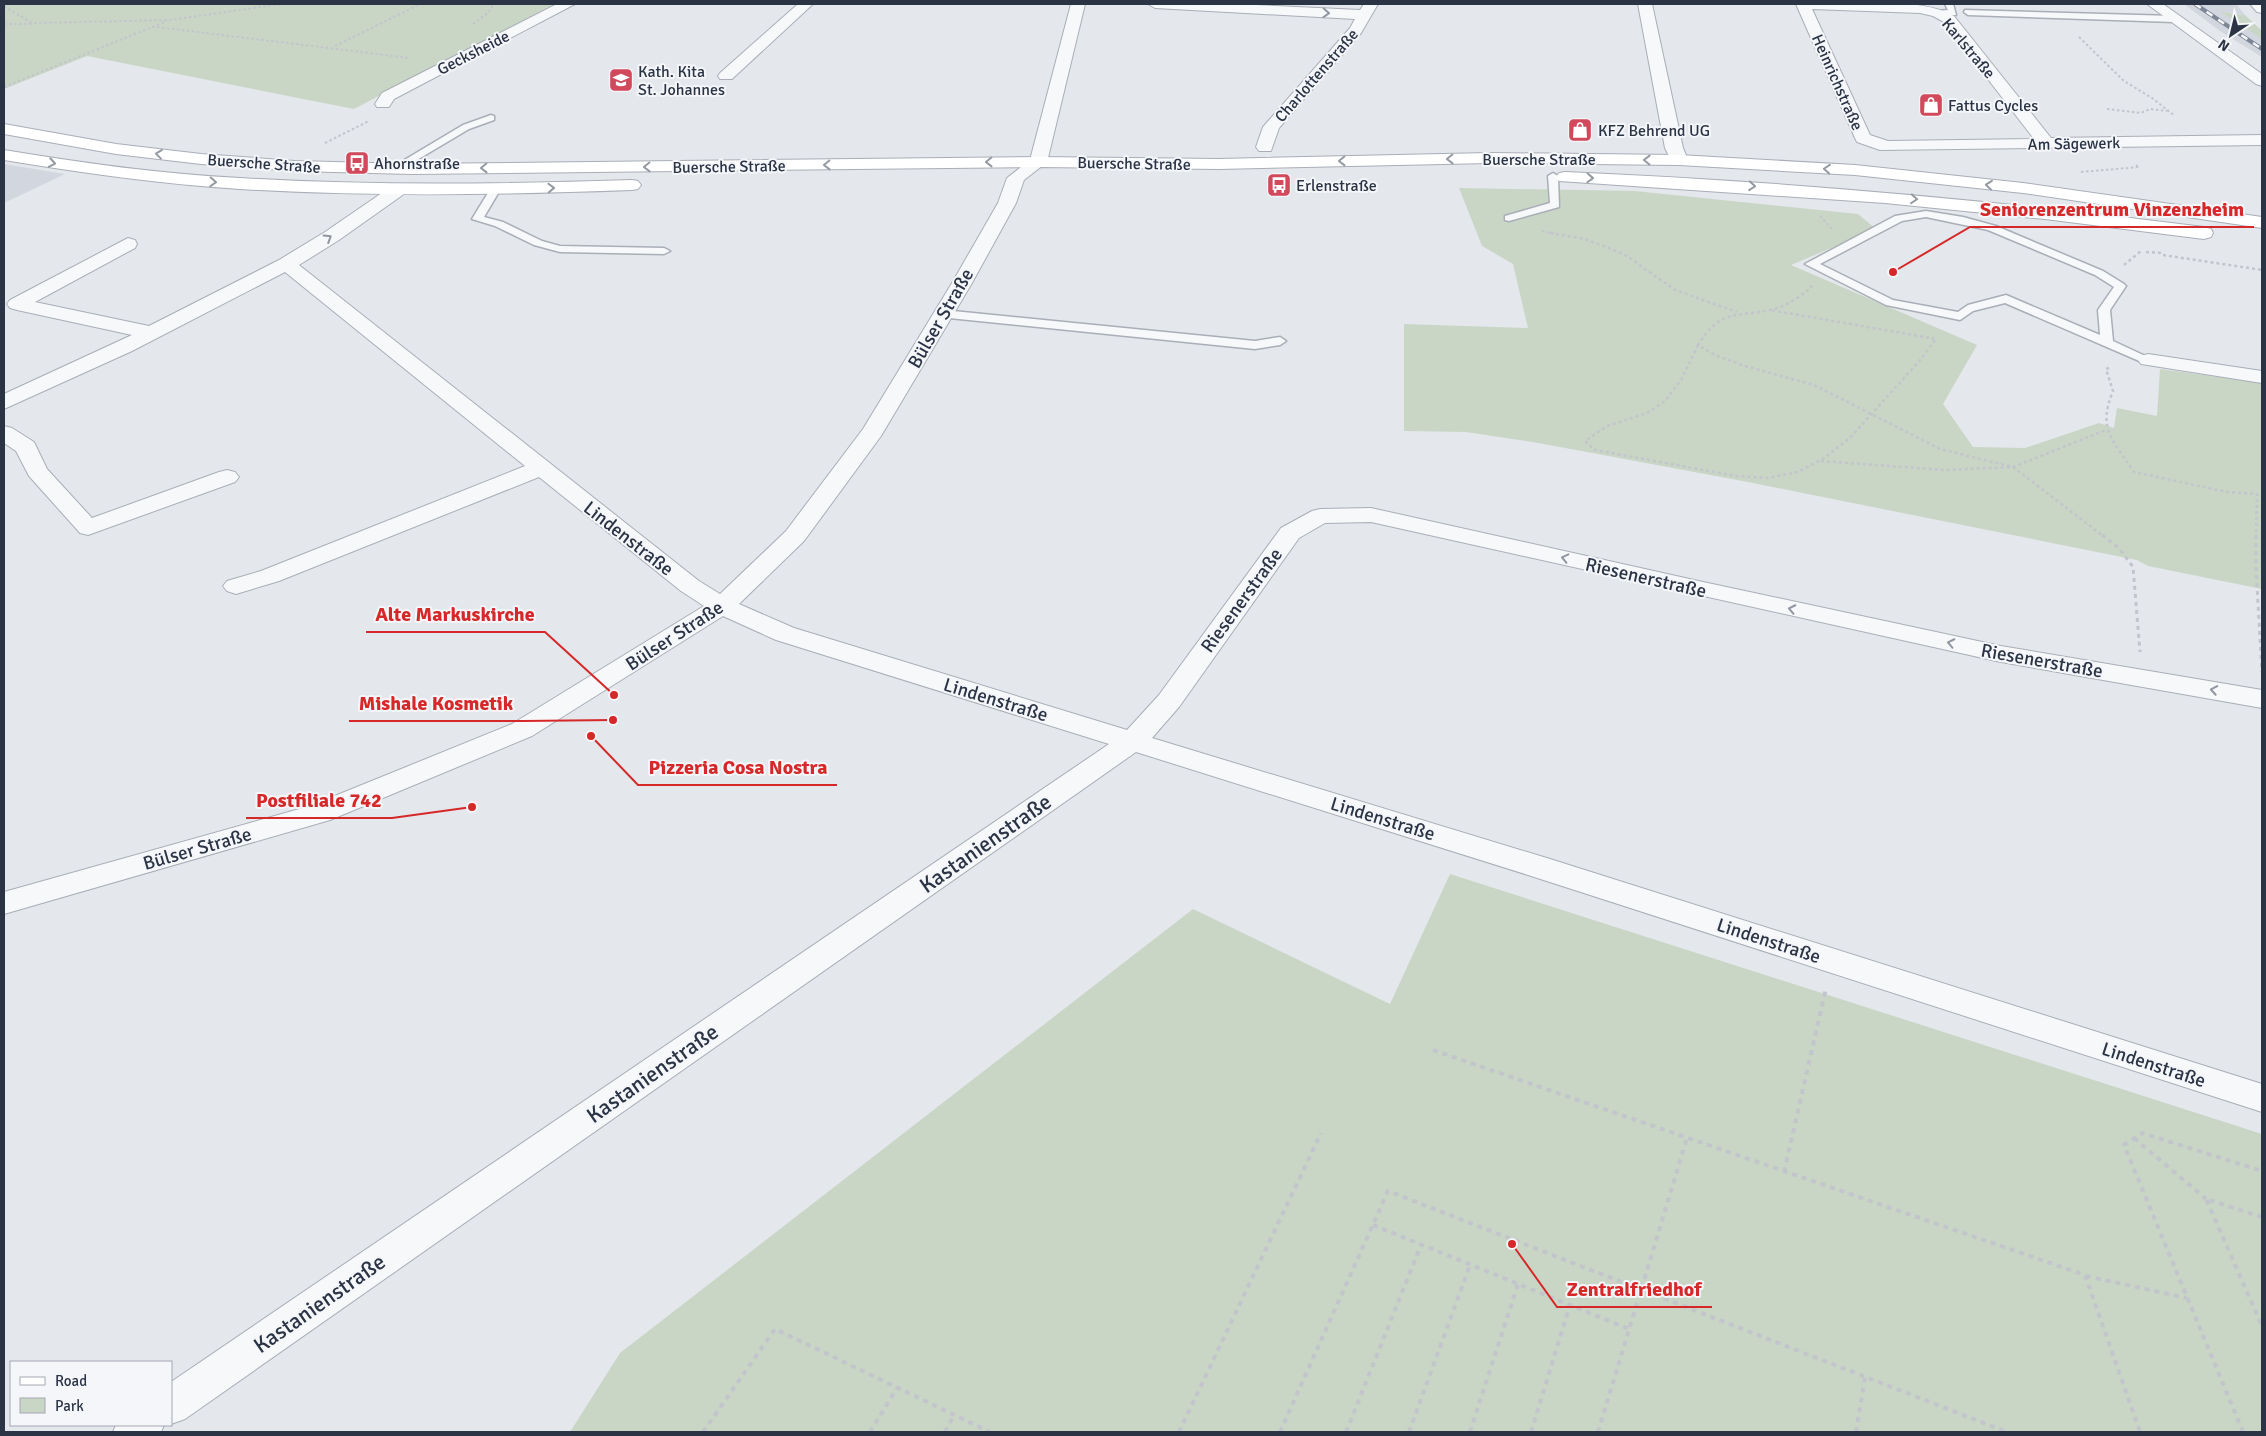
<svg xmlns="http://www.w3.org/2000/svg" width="2266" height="1436" font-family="Signika,sans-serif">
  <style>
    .built { fill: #d2d6de }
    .green { fill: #c9d6c5 }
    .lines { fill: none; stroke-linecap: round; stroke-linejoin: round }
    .service-casing { stroke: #a9aeb7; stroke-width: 3 }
    .minor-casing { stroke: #a9aeb7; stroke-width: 2 }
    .tertiary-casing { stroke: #a9aeb7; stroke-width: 2 }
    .secondary-casing { stroke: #a9aeb7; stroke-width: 2 }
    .path-far3 { stroke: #c2c5cb; stroke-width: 2; stroke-dasharray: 2.5 2.5; stroke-linecap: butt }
    .path-far2 { stroke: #c2c5cb; stroke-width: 2.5; stroke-dasharray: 3 3; stroke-linecap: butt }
    .path-far1 { stroke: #c2c5cb; stroke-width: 3; stroke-dasharray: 4 4; stroke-linecap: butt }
    .path { stroke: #c2c5cb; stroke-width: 4; stroke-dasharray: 5 5; stroke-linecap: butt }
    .service { fill: #f7f8fa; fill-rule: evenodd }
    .minor { fill: #f7f8fa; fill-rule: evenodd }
    .tertiary { fill: #f7f8fa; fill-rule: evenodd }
    .secondary { fill: #fff; fill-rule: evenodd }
    .rail-casing { stroke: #7d8696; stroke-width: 4 }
    .rail { stroke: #f4f6f9; stroke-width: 2.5; stroke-dasharray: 7; stroke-linecap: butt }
    .oneway { stroke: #9196a0 }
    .oneway2 { stroke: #959aa2 }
    .labels { text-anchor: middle; stroke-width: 4; stroke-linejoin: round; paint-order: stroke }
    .far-street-label { font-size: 16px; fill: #2b3445; stroke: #f4f6f9 }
    .far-poi-label { font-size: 16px; fill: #2b3445; stroke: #f4f6f9; text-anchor: start }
    .street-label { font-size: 19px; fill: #2b3445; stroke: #f4f6f9 }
    .near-street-label { font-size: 22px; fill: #2b3445; stroke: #f4f6f9 }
    .leader { fill: none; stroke: #d62828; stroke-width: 2 }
    .callout-dot { fill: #d62828; stroke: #f4f6f9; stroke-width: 2 }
    .callout-label { font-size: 20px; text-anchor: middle; font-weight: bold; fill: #d62828; stroke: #f4f6f9; stroke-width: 4; stroke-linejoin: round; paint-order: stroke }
  </style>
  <rect width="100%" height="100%" fill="#e4e7ec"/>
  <!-- built -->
  <g class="built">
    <path d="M2184,4H2236L2245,15L2222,12L2262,39V57L2220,31Z"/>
    <path d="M4,164L65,174L4,203Z"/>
  </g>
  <!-- green -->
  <g class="green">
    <path d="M4,4H554L354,109L87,56L4,89Z"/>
    <path d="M2221,12L2245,15L2262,31V39Z"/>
    <path d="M1459,188L1635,191L1858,214L1876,229L1791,265L1977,345L1943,404L1973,447L2025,448L2099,423L2114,428L2117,408L2157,416L2160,369L2262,383V589L2148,566L2137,560L1748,482L1533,442L1466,432L1404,431V324L1528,328L1513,264L1482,246Z"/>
    <path d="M1450,874L2262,1134V1432H570L620,1353L1193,909L1390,1004Z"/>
  </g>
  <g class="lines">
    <defs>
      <g id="service">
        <path d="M1945,4H1953L1956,15H1935V11L1948,10Z"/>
        <path d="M1965,10L2174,16L2178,19L2174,22L1968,15L1964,12Z"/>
        <path d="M491,115L494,116V120L469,129L400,170H392L391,168L463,125Z"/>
        <path d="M1553,173L1558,176L1559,207L1509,221L1505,220V216L1550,203L1548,176Z"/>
        <path d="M495,187L500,190L484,217L503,222L542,241L560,246L664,248L670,251L664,254L560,252L534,245L495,226L472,219L491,188Z"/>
        <path d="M1926,211L1963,217L1996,226L2103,271L2124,284L2126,286L2110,310L2113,341L2154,360L2152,363H2144L2005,303L1973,311L1960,320L1886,305L1805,264L1895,216ZM1926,217L1988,230L2095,275L2114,287L2098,310L2100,335L2006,295L1968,305L1958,312L1893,300L1820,264L1902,221Z"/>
        <path d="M943,310L1255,341L1280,337L1286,341L1280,345L1255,349L939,317L937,314Z"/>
      </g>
      <g id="minor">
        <path d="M557,4H575L394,99L389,107H377L375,104L382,93Z"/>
        <path d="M798,4H813L732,79H720L718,76L720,73Z"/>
        <path d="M1071,4H1085L1047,162L1024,180L1016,203L972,283L881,436L804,541L739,604L794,628L1127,730L1159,695L1281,528L1312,511L1320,509L1371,508L1703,582L2001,646L2262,690V708L2001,662L1371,522L1325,523L1299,538L1179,707L1152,738L1550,859L2262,1084V1112L1528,875L1136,752L185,1419L171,1424V1382L1109,744L776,640L723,616L532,736L330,820L4,914V892L310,806L512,724L704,606L681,591L539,477L279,581L236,594L227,591L223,586L227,581L261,571L525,466L285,272L132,351L4,409V394L132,335L17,310L10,308L7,304L10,300L128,238L135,240L137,244L135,248L35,302L149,326L279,260L325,232L392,186H404L407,190L404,194L339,240L299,265L699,581L720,594L786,531L863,429L952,283L998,203L1007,178L1030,160Z"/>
        <path d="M1148,4H1233L1360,10L1364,4H1378L1361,33L1279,128L1271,151H1259L1256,147L1263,127L1350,28L1355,19L1155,8Z"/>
        <path d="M1638,4H1652L1683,148L1688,160L1685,164H1673L1665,148Z"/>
        <path d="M1796,4C1815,3 1835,4 1854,4C1888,4 1924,0 1954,16L2051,138L2262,135V145L1880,150L1857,142L1855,138ZM1812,9L1920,13L1933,16L1944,22L2034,139L1888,141L1870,135Z"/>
        <path d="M2147,4H2163L2262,74V86L2256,84Z"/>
        <path d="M2148,354L2262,371V383L2141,364L2138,360L2141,356Z"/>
        <path d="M4,426L12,428L34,442L47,469L92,518L219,472L227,470L235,472L239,477L235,482L88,535L80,533L29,476L16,451L4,443Z"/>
        <path d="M116,1425H164L161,1432H113Z"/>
      </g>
      <path id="tertiary" d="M2250,4H2262V13L2257,12Z"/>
      <g id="secondary">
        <path d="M4,124L116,144L201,154L295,161L412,164L1038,157L1219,159L1490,153L1679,155L1855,165L2023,183L2262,217V228L2023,193L1855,175L1679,165L1490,163L1219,169L1038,167L412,174L295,171L201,164L116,154L4,134Z"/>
        <path d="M4,150C82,163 161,174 240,178C371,186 501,184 632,180L638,181L641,185L638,189L632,190C501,195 371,197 240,189C161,184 82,173 4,160Z"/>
        <path d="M1565,172C1779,181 1992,200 2204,227L2211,229L2213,233L2211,237L2204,239L2045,219L1885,203L1559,181L1556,177L1559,173Z"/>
      </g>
    </defs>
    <!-- service casing -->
    <use href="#service" class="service-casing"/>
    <!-- minor casing -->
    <use href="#minor" class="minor-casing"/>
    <!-- tertiary casing -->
    <use href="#tertiary" class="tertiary-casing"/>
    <!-- secondary casing -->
    <use href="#secondary" class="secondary-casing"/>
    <!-- path-far3 -->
    <g class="path-far3">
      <path d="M4,6L32,23L170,20L281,4"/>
      <path d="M4,24H31"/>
      <path d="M473,24L488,13L494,4"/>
      <path d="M157,27L410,58"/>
      <path d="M2079,37L2124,81L2152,98L2175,116"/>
      <path d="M335,46L420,4"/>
      <path d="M4,87L167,21"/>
      <path d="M2107,109L2141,113L2150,109L2167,111"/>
      <path d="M325,143L369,121"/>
      <path d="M2081,172L2139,167L2136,165"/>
      <path d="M1820,216L1833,230"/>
      <path d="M1542,231L1557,234"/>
    </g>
    <!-- path-far2 -->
    <g class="path-far2">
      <path d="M1550,233L1585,239L1624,254L1675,290L1737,312"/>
      <path d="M2146,252L2164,253"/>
      <path d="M2163,255L2262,270"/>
      <path d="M2124,265L2141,251"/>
      <path d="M1811,285V288C1799,297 1786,307 1770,310C1733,318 1722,308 1698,345L1717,356L1745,366L1814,385L1940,449L2013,467L2103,536"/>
      <path d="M1698,345L1681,380L1665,401L1647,413L1607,426L1585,441L1595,450L1736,476L1768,478L1798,472L1824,458L1850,438L1921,359L1936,339L1770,310"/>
      <path d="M2109,368L2106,369L2113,391C2097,430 2113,440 2134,472L2227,492L2257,494L2256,536"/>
      <path d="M1821,461L1945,470L2013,467L2106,430"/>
    </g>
    <!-- path-far1 -->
    <g class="path-far1">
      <path d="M2102,535L2119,548L2133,567L2140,652"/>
      <path d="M2256,535V569L2262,672"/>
    </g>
    <!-- path -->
    <g class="path">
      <path d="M1433,1050L2085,1275L2140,1432"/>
      <path d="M2134,1138L2206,1199"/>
      <path d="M1784,1172L1826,988"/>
      <path d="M2262,1217L2206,1199L2262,1326"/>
      <path d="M1373,1225L1629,1329"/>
      <path d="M2086,1276L2187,1298"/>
      <path d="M703,1432L775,1329L990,1432"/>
      <path d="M870,1432L897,1388"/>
      <path d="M945,1432L954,1415"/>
      <path d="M1179,1432L1321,1133"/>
      <path d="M1280,1432L1388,1191L2007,1432"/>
      <path d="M1346,1432L1421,1245"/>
      <path d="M1409,1432L1470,1265"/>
      <path d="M1470,1432L1518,1284"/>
      <path d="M1531,1432L1570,1305"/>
      <path d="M1598,1432L1687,1138"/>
      <path d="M1856,1432L1865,1377"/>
      <path d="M2243,1432L2124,1145L2142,1133L2262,1171"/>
    </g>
    <!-- service -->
    <use href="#service" class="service"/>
    <!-- minor -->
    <use href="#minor" class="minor"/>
    <!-- tertiary -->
    <use href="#tertiary" class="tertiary"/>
    <!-- secondary -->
    <use href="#secondary" class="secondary"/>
    <defs>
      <path id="rail" d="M2195,4L2262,49"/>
    </defs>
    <!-- rail casing -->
    <use href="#rail" class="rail-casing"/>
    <!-- rail -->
    <use href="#rail" class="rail"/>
  </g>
  <!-- one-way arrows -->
  <defs><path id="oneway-chevron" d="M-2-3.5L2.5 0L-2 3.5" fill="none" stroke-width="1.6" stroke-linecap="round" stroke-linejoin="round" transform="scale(1.25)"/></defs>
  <g class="oneway">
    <use href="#oneway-chevron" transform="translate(1326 13) rotate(3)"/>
    <use href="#oneway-chevron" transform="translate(328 238) rotate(-32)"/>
    <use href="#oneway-chevron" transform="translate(1565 558) rotate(-167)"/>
    <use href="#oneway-chevron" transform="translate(1792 609) rotate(-168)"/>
    <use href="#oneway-chevron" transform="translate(1951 643) rotate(-168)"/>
    <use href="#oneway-chevron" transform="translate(2214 690) rotate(-170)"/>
  </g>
  <g class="oneway2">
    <use href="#oneway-chevron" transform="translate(159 154) rotate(-173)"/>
    <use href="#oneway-chevron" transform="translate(1450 159) rotate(179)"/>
    <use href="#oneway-chevron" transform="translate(1647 160) rotate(-179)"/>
    <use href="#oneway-chevron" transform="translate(1342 161) rotate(179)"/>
    <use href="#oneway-chevron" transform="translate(989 162) rotate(179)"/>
    <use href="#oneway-chevron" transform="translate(52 163) rotate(10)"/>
    <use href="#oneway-chevron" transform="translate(827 165) rotate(179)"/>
    <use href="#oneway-chevron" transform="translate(647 167) rotate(179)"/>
    <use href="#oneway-chevron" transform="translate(484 168) rotate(179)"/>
    <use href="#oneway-chevron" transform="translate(1827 169) rotate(-176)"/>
    <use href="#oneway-chevron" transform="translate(1590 178) rotate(2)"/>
    <use href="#oneway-chevron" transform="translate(213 182) rotate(3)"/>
    <use href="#oneway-chevron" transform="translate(1989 185) rotate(-174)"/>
    <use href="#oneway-chevron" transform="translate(1752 186) rotate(4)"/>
    <use href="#oneway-chevron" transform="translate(551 188) rotate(-2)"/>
    <use href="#oneway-chevron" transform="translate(1914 199) rotate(5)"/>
  </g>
  <!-- icons -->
  <defs>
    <symbol id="school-square" viewBox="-11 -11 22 22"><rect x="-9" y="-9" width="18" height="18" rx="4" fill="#d1495b" stroke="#f4f6f9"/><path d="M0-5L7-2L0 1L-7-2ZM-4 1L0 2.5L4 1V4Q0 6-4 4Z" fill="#fff"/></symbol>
    <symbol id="shop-square" viewBox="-11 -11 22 22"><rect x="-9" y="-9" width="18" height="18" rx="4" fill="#d1495b" stroke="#f4f6f9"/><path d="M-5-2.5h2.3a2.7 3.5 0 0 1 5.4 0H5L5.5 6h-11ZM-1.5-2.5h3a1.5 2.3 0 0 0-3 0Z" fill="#fff"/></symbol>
    <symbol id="bus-square" viewBox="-11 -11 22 22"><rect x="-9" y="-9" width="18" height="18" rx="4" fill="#d1495b" stroke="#f4f6f9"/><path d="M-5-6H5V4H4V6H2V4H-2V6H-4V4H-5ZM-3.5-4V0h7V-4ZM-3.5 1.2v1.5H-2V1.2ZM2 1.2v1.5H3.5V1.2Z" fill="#fff"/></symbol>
  </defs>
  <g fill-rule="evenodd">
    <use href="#school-square" x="607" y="66" width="28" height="28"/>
    <use href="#shop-square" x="1917" y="91" width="28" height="28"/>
    <use href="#shop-square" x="1566" y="116" width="28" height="28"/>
    <use href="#bus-square" x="343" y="149" width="28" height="28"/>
    <use href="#bus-square" x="1265" y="171" width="28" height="28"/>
  </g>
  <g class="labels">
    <!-- far-street labels -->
    <g class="far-street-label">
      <text transform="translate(1969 48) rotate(50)" y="6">Karlstraße</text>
      <text transform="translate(473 52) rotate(-27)" y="6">Gecksheide</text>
      <text transform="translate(1316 75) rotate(-49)" y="6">Charlottenstraße</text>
      <text transform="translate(1838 82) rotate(66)" y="6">Heinrichstraße</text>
      <text transform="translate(2074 143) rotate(-1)" y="6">Am Sägewerk</text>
      <text x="1539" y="165">Buersche Straße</text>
      <text transform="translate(264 163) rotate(4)" y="6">Buersche Straße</text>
      <text transform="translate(1134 163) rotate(1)" y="6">Buersche Straße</text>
      <text transform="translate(729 166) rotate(-1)" y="6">Buersche Straße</text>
    </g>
    <!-- far-poi labels -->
    <g class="far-poi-label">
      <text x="638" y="77">Kath. Kita<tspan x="638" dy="18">St. Johannes</tspan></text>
      <text x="1948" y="111">Fattus Cycles</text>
      <text x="1598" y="136">KFZ Behrend UG</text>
      <text x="374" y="169">Ahornstraße</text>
      <text x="1296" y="191">Erlenstraße</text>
    </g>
    <!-- street labels -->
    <g class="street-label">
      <text transform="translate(940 318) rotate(-60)" y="7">Bülser Straße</text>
      <text transform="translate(629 538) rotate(38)" y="7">Lindenstraße</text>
      <text transform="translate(1646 577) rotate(13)" y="7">Riesenerstraße</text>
      <text transform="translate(1241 600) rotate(-54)" y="7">Riesenerstraße</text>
      <text transform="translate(674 635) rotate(-33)" y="7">Bülser Straße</text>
      <text transform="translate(2042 660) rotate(10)" y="7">Riesenerstraße</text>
      <text transform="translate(996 699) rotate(17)" y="7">Lindenstraße</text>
      <text transform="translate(1383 818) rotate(17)" y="7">Lindenstraße</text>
      <text transform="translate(197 848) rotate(-16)" y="7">Bülser Straße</text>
      <text transform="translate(1769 940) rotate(18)" y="7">Lindenstraße</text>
      <text transform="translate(2154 1064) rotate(18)" y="7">Lindenstraße</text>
    </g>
    <!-- near-street labels -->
    <g class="near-street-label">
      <text transform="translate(985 843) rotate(-35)" y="8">Kastanienstraße</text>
      <text transform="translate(652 1073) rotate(-35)" y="8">Kastanienstraße</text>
      <text transform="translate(319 1303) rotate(-35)" y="8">Kastanienstraße</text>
    </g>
  </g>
  <!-- callouts -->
  <path class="leader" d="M1893 272L1970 227H2254M614 695L545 632H366M613 720L523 721H349M591 736L638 785H837M472 807L392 818H246M1512 1244L1557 1307H1712"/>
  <g class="callout-dot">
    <circle cx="1893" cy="272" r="5"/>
    <circle cx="614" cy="695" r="5"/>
    <circle cx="613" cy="720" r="5"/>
    <circle cx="591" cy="736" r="5"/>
    <circle cx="472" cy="807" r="5"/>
    <circle cx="1512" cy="1244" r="5"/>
  </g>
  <g class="callout-label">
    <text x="2112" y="216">Seniorenzentrum Vinzenzheim</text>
    <text x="455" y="621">Alte Markuskirche</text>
    <text x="436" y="710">Mishale Kosmetik</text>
    <text x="738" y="774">Pizzeria Cosa Nostra</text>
    <text x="319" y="807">Postfiliale 742</text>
    <text x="1634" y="1296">Zentralfriedhof</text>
  </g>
  <!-- border -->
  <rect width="2266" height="1436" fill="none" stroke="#2b3445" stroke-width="10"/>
  <!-- legend -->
  <rect x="10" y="1361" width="162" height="65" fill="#f4f6f9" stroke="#a4a8b1"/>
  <rect x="20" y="1377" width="25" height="8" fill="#ffffff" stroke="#a4a8b1"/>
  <text x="55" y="1386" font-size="15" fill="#2b3445">Road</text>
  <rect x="20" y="1398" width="25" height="15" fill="#c9d6c5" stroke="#a4a8b1"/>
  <text x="55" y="1411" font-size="15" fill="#2b3445">Park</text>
  <!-- north arrow -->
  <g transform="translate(2231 35) rotate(215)" stroke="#f4f6f9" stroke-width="4" paint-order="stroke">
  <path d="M0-4L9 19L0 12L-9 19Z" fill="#2b3445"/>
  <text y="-8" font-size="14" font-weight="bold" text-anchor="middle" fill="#2b3445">N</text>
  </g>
</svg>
